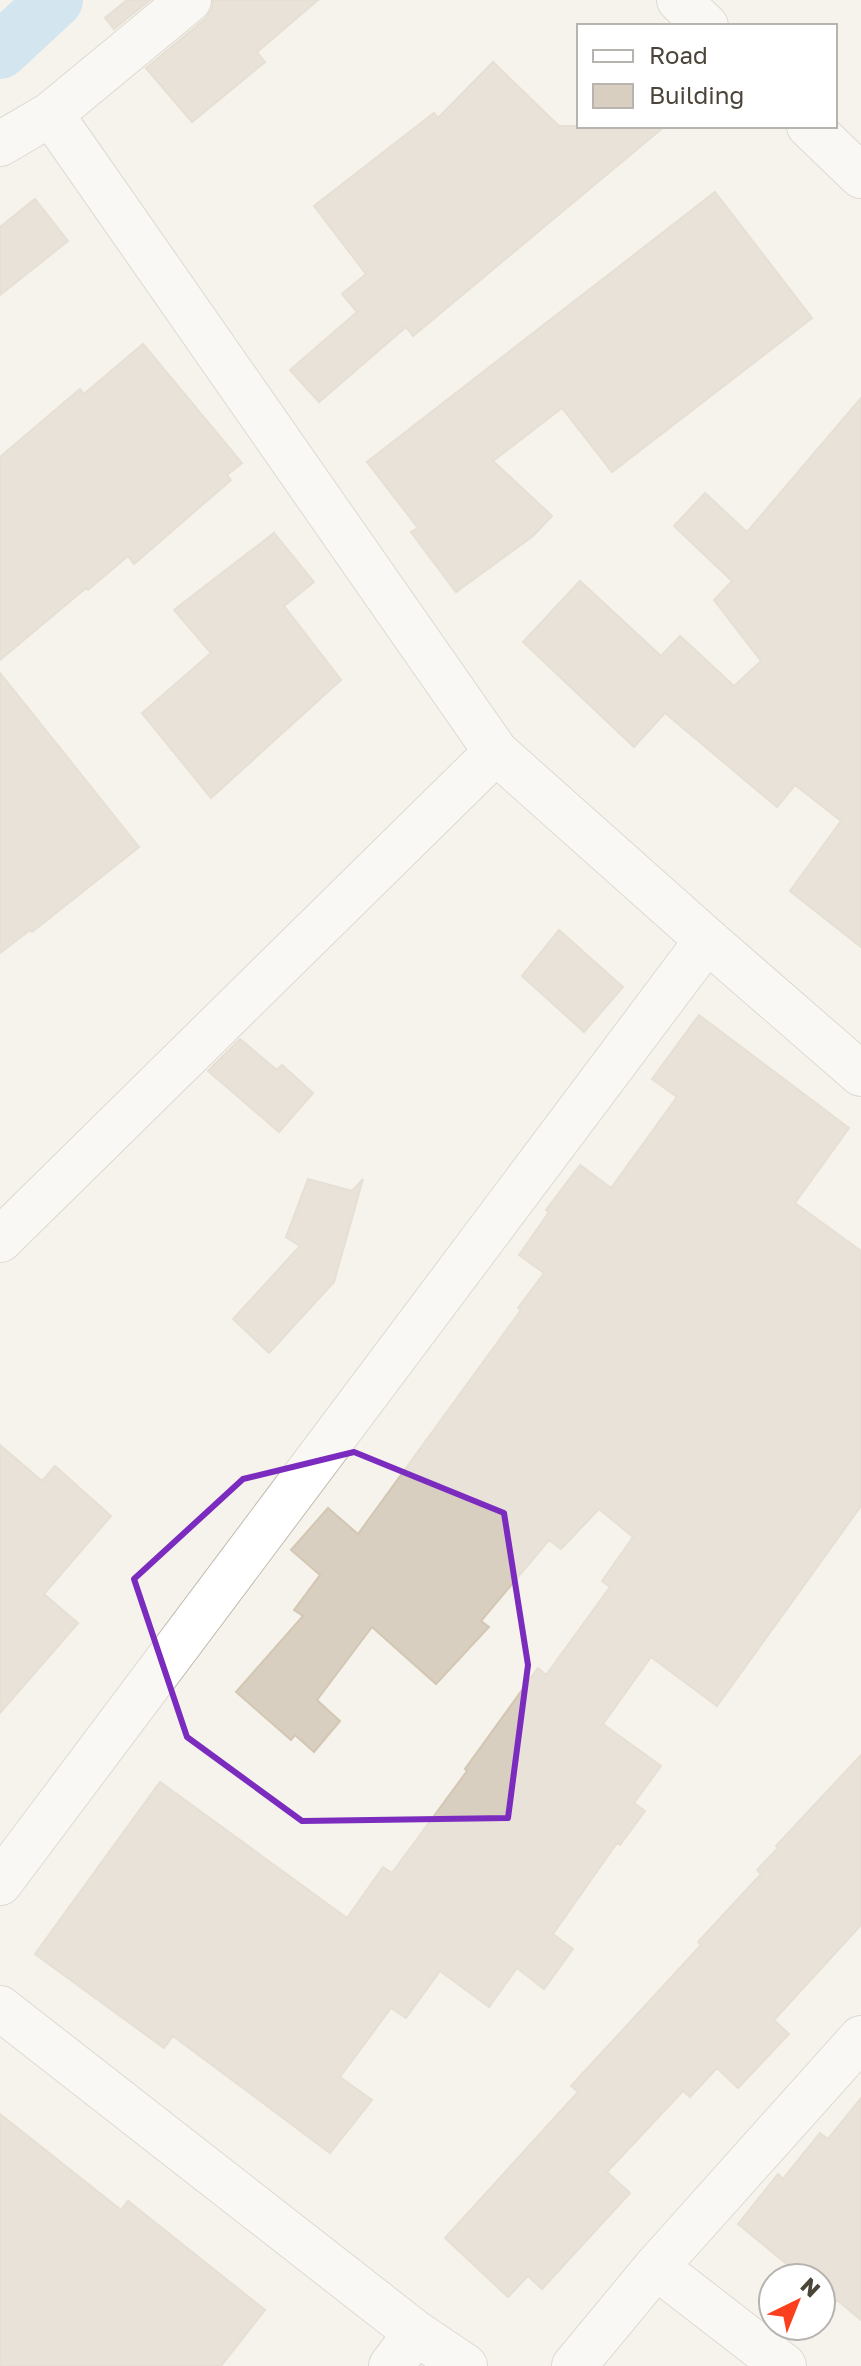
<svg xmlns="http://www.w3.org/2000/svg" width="861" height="2366" font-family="'Golos Text',sans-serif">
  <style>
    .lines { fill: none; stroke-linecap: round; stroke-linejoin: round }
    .canal { stroke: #a9d4f2; stroke-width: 56 }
    .building { fill: #d8cfc1; stroke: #d3c7b4; stroke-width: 2 }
    .minor-casing { stroke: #c2bbae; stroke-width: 46 }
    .minor { stroke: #fff; stroke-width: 44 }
    .marked { fill: none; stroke: #7b2cbf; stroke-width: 6; stroke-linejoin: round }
  </style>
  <rect width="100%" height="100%" fill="#f6f3ec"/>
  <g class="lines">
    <!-- canal -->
    <path class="canal" d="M0,51L55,0"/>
  </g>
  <!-- building -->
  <g class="building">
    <path d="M127,0H150L114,29L105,18Z"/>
    <path d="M213,0H318L257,52L265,62L192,122L146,68L205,19L212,9Z"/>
    <path d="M493,62L559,126H665L413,336L406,327L319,402L290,370L357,312L342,294L366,274L314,206L434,113L438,118Z"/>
    <path d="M715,192L812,318L612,472L562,408L493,461L552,516L533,536L456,592L411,532L418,528L367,462Z"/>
    <path d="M35,199L68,241L0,295V227Z"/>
    <path d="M143,344L242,463L227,475L231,480L134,564L128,556L88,590L86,588L0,660V457L80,389L84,394Z"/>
    <path d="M861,398V947L790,891L841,821L795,785L777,807L665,713L634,747L523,642L580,581L661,656L680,636L734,686L761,661L714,600L732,581L674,526L705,493L747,532Z"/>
    <path d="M274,533L314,582L284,606L341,680L211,798L142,713L211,653L174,610Z"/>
    <path d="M0,673L139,847L32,932L30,930L0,953Z"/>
    <path d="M559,930L623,987L584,1032L522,976Z"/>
    <path d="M699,1015L849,1128L795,1203L861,1251V1506L717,1706L651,1657L603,1724L661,1766L634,1803L645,1811L620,1845L617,1843L553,1934L573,1949L544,1989L517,1968L489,2007L440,1971L406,2018L391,2008L340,2077L372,2100L330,2153L173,2036L164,2048L35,1954L160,1782L347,1918L383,1867L392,1873L467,1771L465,1769L538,1668L546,1675L610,1587L602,1581L633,1537L599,1509L561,1549L549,1540L481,1621L489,1627L436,1684L372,1627L317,1700L340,1721L314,1752L295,1735L291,1740L236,1692L303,1616L294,1610L320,1575L291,1550L328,1508L358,1534L521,1310L518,1308L544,1273L519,1255L549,1212L546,1210L580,1165L611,1188L677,1097L652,1079Z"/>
    <path d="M240,1039L277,1070L282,1065L313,1093L279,1132L208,1071Z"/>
    <path d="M308,1179L352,1191L363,1179L334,1282L269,1353L233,1319L300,1246L286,1237Z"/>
    <path d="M0,1445L42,1481L55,1466L111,1516L44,1594L78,1623L0,1713Z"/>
    <path d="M861,1755V1925L774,2020L789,2034L738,2088L717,2068L690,2097L683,2091L607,2172L630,2193L542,2289L528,2276L508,2297L445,2238L578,2092L571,2086L701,1945L698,1942L761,1874L757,1870L778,1848L776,1846Z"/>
    <path d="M861,2098V2320L837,2300L835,2303L821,2292V2278H804L738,2224L778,2174L783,2179L820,2133L828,2139Z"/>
    <path d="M0,2114L121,2210L128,2201L265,2310L221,2366H0Z"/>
  </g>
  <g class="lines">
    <defs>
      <g id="minor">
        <path d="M679,0L706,26"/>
        <path d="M51,114L496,752"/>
        <path d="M809,126L861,176"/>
        <path d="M0,144L51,114L189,0"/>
        <path d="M0,1240L496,752L707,940L861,1074"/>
        <path d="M0,1883L707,940"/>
        <path d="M0,2008L416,2333L465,2366"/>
        <path d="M656,2267L784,2366"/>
        <path d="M391,2366L416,2333"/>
        <path d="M574,2366L656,2267L861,2038"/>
      </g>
    </defs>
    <!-- minor casing -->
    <use href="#minor" class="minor-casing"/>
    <!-- minor -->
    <use href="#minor" class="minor"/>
  </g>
  <!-- marked area -->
  <path d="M0 0H861V2366H0ZM354,1452L504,1513L528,1665L508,1818L302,1821L187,1737L134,1579L243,1479Z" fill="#f6f3ec" fill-opacity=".55" fill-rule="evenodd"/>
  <path class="marked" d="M354,1452L504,1513L528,1665L508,1818L302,1821L187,1737L134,1579L243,1479Z"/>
  <!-- legend -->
  <rect x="577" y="24" width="260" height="104" fill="#ffffff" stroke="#b7b4b0" stroke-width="2"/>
  <rect x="593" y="50" width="40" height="12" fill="#ffffff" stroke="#b7b4b0" stroke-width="2"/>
  <text x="649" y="64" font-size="24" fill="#4b4439">Road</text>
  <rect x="593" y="84" width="40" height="24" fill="#d8cfc1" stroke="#b7b4b0" stroke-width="2"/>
  <text x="649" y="104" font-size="24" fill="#4b4439">Building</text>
  <!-- north arrow -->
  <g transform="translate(797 2302) rotate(43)"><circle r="38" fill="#ffffff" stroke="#b7b4b0" stroke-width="2"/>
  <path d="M0-6L14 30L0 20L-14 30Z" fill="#fc3f1d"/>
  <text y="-12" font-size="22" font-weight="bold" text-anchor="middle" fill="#4b4439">N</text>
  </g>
</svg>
